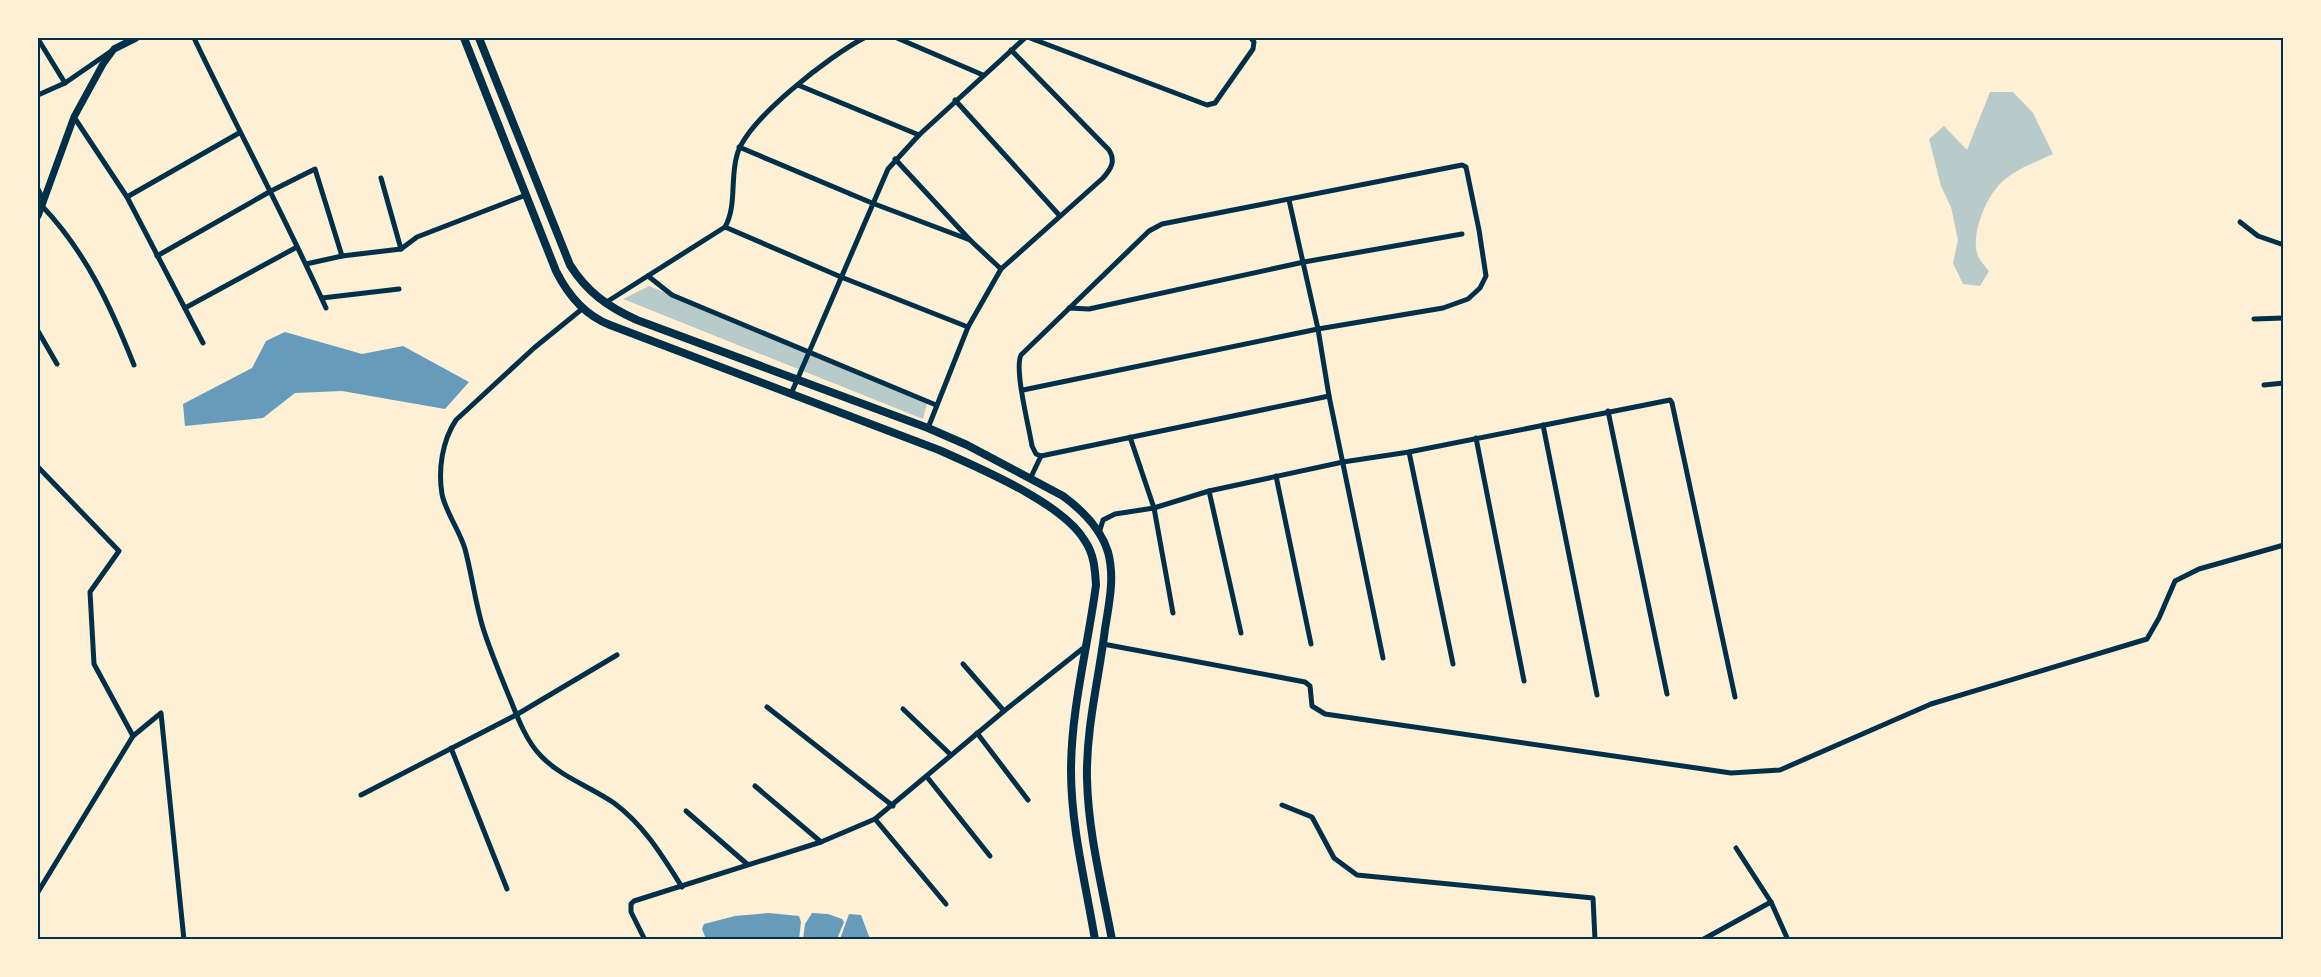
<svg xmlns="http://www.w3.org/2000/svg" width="2321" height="977" font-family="Barlow,sans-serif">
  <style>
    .green { fill: #b9caca }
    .water { fill: #669bbc }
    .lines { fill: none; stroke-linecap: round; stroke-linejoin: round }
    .minor { stroke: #003049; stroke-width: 5 }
    .tertiary { stroke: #003049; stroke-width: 7 }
    .secondary { stroke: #003049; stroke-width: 8 }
    .neatline { fill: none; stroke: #003049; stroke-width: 2 }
  </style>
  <rect width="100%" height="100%" fill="#fdf0d5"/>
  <!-- green -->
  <g class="green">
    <path d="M1990,92H2013L2033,113L2053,154C2034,163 2013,170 1999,185C1985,200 1970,236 1978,256C1980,261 1986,267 1989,271L1980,286L1963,284L1953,263L1958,240L1951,207L1941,186L1929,139L1944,126L1967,150Z"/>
    <path d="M649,286L927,403L923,419L623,299Z"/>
  </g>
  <!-- water -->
  <g class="water">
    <path d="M285,332L362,354L403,346L469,382L445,409L342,391L295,393L263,418L185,426L183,404L252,368L266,341Z"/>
    <path d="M769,913L799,916L801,922L799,939H706L702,929L704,924L735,916Z"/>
    <path d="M812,913L828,914L842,919L844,922L837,939H803L805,924Z"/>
    <path d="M849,914L861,915L870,939H840Z"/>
  </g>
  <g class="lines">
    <!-- minor -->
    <g class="minor">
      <path d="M194,38C237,128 285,217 326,308"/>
      <path d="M897,38L983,75"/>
      <path d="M1030,38L1207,105L1215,103L1253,49L1254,42L1251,38"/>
      <path d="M38,39L65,83"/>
      <path d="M798,85L919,135"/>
      <path d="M38,95L65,83L110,52"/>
      <path d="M955,100L1060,216"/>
      <path d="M74,117L127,197L203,343"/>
      <path d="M739,147L872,203L970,240"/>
      <path d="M895,159L970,240L1001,269"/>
      <path d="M381,178L401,249"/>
      <path d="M38,189L44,201"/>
      <path d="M127,197L239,133"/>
      <path d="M1289,200L1318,329L1329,396L1383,658"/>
      <path d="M42,206C86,252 111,307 134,365"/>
      <path d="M2240,222L2258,236L2284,245"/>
      <path d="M725,227L841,277L968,327"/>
      <path d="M157,256L271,191L315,169L342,256"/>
      <path d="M306,264L342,256L401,249L417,237L526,195"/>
      <path d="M648,276L672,295L936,405"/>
      <path d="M322,298L399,289"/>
      <path d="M605,303L725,227C737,206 730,178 737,155C747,119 831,55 864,38"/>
      <path d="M185,308L297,247"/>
      <path d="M1069,308L1089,309L1304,262L1462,234"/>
      <path d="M582,309L534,348L456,420C442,441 438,470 442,494C445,511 460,531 465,549C472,575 475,602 483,628C491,653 501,677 511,701C518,719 527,742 541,756C561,777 591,787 614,803C644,825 663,857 682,887"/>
      <path d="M2254,319L2284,318"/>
      <path d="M38,331L57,364"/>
      <path d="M2264,385L2284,383"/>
      <path d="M1023,390L1318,329L1443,308L1468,299L1480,288L1486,276L1479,230L1466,167L1462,165L1162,224L1149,231L1021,355C1014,369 1029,427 1032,446L1036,454L1041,456L1329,396"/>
      <path d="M791,394L888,169L919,135L1025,38"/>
      <path d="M1608,411L1667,694"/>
      <path d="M1543,425L1597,695"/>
      <path d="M928,428L968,327L1001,269L1103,178C1111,169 1116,161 1109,150L1011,50"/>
      <path d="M1130,437L1154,508L1173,613"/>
      <path d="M1476,438L1524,681"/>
      <path d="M1409,452L1453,664"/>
      <path d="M38,467L119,551L90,592L94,664L133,736L161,713L184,940"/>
      <path d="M1276,476L1311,644"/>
      <path d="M1030,479L1041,456"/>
      <path d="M1209,491L1241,633"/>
      <path d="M1099,533L1103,520L1115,514L1154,508L1209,491L1343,462L1409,452L1670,400L1672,403L1735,697"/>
      <path d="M1103,644L1305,682L1310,686L1312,706L1325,714L1731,773L1780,770L1931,704L2147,639L2159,618L2175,581L2199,569L2284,545"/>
      <path d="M963,664L1004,711"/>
      <path d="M767,707L893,806"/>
      <path d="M903,709L951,755"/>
      <path d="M977,733L1028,800"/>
      <path d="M451,748L507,889"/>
      <path d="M927,777L990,856"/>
      <path d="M755,786L821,842"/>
      <path d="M361,795L516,715L617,655"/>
      <path d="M1282,805L1312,817L1334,858L1357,875L1593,898L1595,940"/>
      <path d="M686,811L747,864"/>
      <path d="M875,819L946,904"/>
      <path d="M1736,848L1771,902L1788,940"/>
      <path d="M38,892L133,736"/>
      <path d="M645,940L631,912V904L634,901L821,842L875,819L1004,711L1086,646"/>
      <path d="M1702,940L1771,902"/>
    </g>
    <!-- tertiary -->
    <path class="tertiary" d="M38,216L74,117L103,64L114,49L136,38"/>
    <!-- secondary -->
    <g class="secondary">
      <path d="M464,38L556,271C568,295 584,315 610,325L939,450C979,468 1063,503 1085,541C1094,554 1095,569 1096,585C1088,646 1071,709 1071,771C1071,827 1086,885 1095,940"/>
      <path d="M479,38L570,265C587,292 608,307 637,320L928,428L967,445L1063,496C1082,510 1101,529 1108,552C1115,578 1109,603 1105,629C1099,678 1086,728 1087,778C1088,832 1102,886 1112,940"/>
    </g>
  </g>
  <!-- border -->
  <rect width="2321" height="977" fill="none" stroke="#fdf0d5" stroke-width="78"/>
  <rect x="39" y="39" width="2243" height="899" class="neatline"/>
</svg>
